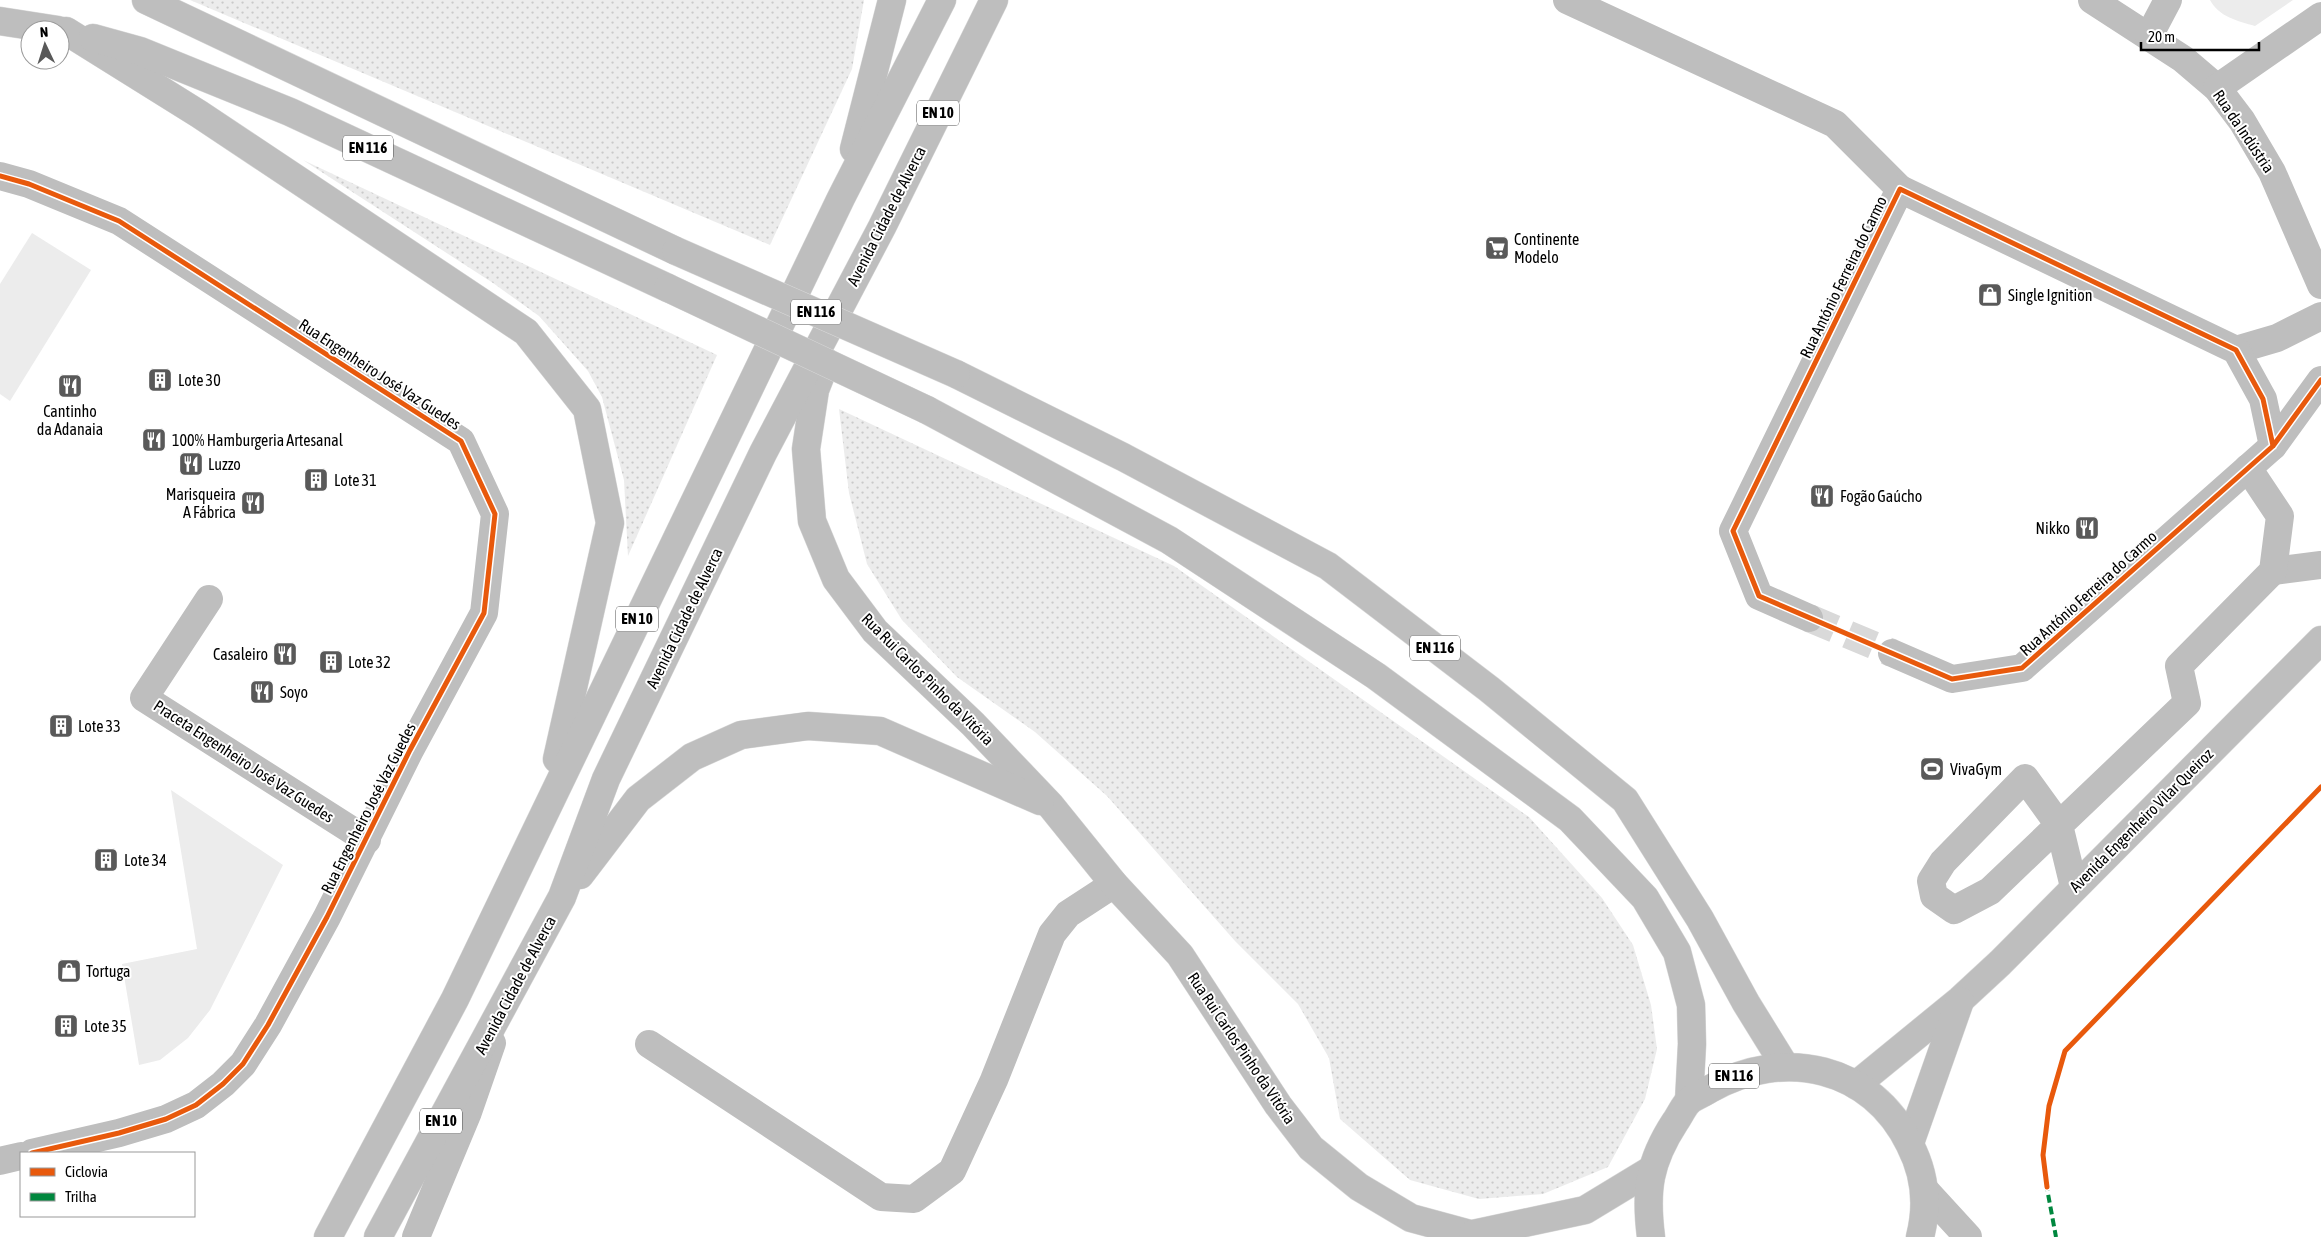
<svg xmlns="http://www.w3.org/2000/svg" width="2321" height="1237" font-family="'Asap Condensed',sans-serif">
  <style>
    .grass { fill: url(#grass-dots) }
    .park { fill: #ececec }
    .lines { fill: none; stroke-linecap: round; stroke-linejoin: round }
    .minor-tunnel { stroke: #d9d9d9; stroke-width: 28; stroke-dasharray: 28 14; stroke-linecap: butt }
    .major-casing { stroke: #dbdbdb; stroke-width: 29 }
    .minor { stroke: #bebebe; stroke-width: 28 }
    .major { stroke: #bebebe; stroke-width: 28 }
    .major-bridge-casing { stroke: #dbdbdb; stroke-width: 29; stroke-linecap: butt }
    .major-bridge { stroke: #bebebe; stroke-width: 28 }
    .quiet { stroke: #00873e; stroke-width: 4; stroke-dasharray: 8 4; stroke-linecap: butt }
    .cycleway-casing { stroke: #fff; stroke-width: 8 }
    .cycleway { stroke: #e8590c; stroke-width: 5 }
    .labels { text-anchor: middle; stroke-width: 4; stroke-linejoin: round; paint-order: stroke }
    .shield { fill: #fff; stroke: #4c4c4c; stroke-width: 1 }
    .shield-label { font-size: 15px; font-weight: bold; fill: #000 }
    .street-label { font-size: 16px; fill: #000; stroke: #fff }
    .poi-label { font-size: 16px; fill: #000; stroke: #fff; text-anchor: start }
  </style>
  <defs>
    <pattern id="grass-dots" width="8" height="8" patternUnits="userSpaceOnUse" patternTransform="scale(1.25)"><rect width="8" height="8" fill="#ececec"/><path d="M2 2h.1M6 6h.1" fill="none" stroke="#c9c9c9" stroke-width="1.8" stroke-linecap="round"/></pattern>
  </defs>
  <rect width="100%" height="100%" fill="#fff"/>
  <!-- grass -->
  <g class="grass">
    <path d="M190,0H864L852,69L770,245Z"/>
    <path d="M303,160L717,355L628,556L624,480L602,397L588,371L539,316L493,283Z"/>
    <path d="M839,409L1174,566L1529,817L1602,898L1633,945L1651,1005L1657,1049L1645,1099L1608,1167L1543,1194L1479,1199L1410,1180L1340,1119L1329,1058L1298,1004L1235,941L1107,796L1035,732L957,677L902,620L867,564L849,493Z"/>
  </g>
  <!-- park -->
  <g class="park">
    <path d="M2210,0H2293L2255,26C2238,21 2219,17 2210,0Z"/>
    <path d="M32,233L91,270L10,401L0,394V284Z"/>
    <path d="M171,790L283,865L210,1010L188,1038L160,1060L139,1065L122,964L197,949Z"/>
  </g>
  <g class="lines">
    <!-- minor-tunnel -->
    <path class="minor-tunnel" d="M1809,618L1892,653"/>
    <defs>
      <g id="major">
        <path d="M146,0L676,251"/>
        <path d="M0,21L58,30"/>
        <path d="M66,31L199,114L526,332L587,409L610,523L557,759"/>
        <path d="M93,38L140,51L290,112L668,288"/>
        <path d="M854,149L892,0"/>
        <path d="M826,362L815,390L806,449L812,521L836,579L875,631L973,724L1051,806L1114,884L1180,955L1278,1105L1311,1148L1359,1187L1411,1218L1481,1237"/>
        <path d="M956,374L1123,457L1328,566L1489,689L1625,800L1700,919L1746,1003L1785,1066"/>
        <path d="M927,410L1169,540L1376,676L1570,819L1645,898L1677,952L1691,1005L1692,1044L1689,1101"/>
        <path d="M580,875L638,799L692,757L741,735L808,726L880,731L1040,801"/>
        <path d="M1856,1085L1960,1000L2000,963L2321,640"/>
        <path d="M1910,1143L1960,1001"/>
        <path d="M1473,1234L1585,1210L1651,1170"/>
        <path d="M328,1237L455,999L841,198L942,0"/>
        <path d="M378,1237L562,897L606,779L763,453L882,227L994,0"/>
        <path d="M1651,1237C1645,1190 1649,1162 1675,1122C1680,1115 1684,1105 1690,1100C1696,1096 1704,1093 1710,1089C1784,1047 1872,1066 1910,1145C1925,1174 1928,1206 1920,1237"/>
      </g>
    </defs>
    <!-- major casing -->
    <use href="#major" class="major-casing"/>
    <!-- minor -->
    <g class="minor">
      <path d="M1567,0L1835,124L1900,189"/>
      <path d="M2092,0L2183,59L2217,88L2242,121L2272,172L2321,285"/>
      <path d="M2149,36L2168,0"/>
      <path d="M2217,88L2321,16"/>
      <path d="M0,176L29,184L119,221L461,441L495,514L484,613L410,750L327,917L268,1025L243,1064L223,1084L196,1105L166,1119L119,1133L32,1153"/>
      <path d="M2236,350L2277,338L2321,316"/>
      <path d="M2273,571L2321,565"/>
      <path d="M209,599L144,698L367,840"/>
      <path d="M1809,618L1759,596L1733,531L1900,189L2236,350L2263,399L2273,446"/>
      <path d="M1892,653L1952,679L2022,668L2273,446L2321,380"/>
      <path d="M2074,887L2059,825L2025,778L1943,862L1931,881L1934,896L1954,910L1990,891L2187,703L2179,666L2273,571L2280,516L2248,468"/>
      <path d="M649,1044L881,1197L914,1199L952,1171L994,1080L1052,934L1068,914L1114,884"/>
      <path d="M0,1161L21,1156"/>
      <path d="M1924,1189L1968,1237"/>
      <path d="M416,1237L468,1112L492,1043"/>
    </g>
    <!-- major -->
    <use href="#major" class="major"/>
    <defs>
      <g id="major-bridge">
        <path d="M676,251L956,374"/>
        <path d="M668,288L927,410"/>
      </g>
    </defs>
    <!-- major-bridge casing -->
    <use href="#major-bridge" class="major-bridge-casing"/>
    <!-- major-bridge -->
    <use href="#major-bridge" class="major-bridge"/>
    <!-- quiet -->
    <path class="quiet" d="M2046,1183L2056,1237"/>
    <defs>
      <g id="cycleway">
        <path d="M0,176L29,184L119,221L461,441L495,514L484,613L410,750L327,917L268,1025L243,1064L223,1084L196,1105L166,1119L119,1133L32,1153"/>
        <path d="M2273,446L2263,399L2236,350L1900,189L1733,531L1759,596L1952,679L2022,668L2273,446L2321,380"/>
        <path d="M2047,1187L2043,1155L2049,1106L2065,1051L2321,787"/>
      </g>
    </defs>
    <!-- cycleway casing -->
    <use href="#cycleway" class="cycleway-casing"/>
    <!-- cycleway -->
    <use href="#cycleway" class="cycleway"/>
  </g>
  <!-- icons -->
  <defs>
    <symbol id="supermarket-square" viewBox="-11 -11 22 22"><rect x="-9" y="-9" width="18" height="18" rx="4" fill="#595959" stroke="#fff"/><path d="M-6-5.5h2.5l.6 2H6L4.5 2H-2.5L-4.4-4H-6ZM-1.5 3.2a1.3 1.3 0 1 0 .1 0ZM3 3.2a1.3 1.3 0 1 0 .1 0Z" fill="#fff"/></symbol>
    <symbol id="shop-square" viewBox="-11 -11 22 22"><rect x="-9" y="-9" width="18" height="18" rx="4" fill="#595959" stroke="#fff"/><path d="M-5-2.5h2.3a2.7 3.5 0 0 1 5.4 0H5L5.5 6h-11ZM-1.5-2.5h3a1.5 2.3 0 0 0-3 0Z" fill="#fff"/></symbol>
    <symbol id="building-square" viewBox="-11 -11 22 22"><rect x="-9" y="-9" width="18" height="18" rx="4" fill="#595959" stroke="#fff"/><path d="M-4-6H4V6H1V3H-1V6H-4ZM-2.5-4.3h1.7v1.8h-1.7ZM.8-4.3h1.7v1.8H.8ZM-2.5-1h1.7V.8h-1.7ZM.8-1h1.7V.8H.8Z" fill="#fff"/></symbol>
    <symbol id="restaurant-square" viewBox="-11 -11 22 22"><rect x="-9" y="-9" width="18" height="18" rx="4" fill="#595959" stroke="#fff"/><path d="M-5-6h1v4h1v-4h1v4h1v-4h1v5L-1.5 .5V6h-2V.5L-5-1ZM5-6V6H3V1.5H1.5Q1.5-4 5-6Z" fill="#fff"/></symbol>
    <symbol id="stadium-square" viewBox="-11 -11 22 22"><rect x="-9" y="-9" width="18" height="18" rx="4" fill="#595959" stroke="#fff"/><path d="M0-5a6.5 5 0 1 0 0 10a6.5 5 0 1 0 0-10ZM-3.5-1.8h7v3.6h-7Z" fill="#fff"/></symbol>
  </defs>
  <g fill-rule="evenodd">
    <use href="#supermarket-square" x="1483" y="234" width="28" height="28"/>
    <use href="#shop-square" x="1976" y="281" width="28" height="28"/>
    <use href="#building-square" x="146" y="366" width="28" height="28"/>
    <use href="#restaurant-square" x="56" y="372" width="28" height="28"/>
    <use href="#restaurant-square" x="140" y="426" width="28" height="28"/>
    <use href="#restaurant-square" x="177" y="450" width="28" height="28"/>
    <use href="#building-square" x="302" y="466" width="28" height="28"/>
    <use href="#restaurant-square" x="1808" y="482" width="28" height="28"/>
    <use href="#restaurant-square" x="239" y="489" width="28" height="28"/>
    <use href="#restaurant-square" x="2073" y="514" width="28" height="28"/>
    <use href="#restaurant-square" x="271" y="640" width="28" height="28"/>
    <use href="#building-square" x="317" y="648" width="28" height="28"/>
    <use href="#restaurant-square" x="248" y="678" width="28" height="28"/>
    <use href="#building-square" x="47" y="712" width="28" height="28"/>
    <use href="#stadium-square" x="1918" y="755" width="28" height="28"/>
    <use href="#building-square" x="92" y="846" width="28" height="28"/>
    <use href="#shop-square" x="55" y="957" width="28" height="28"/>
    <use href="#building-square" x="52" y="1012" width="28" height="28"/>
  </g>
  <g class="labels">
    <!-- shield labels -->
    <g class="shield">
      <rect x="917" y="100.5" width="42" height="25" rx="4"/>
      <rect x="343" y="135.5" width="50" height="25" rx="4"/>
      <rect x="791" y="299.5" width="50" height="25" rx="4"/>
      <rect x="616" y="606.5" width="42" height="25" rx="4"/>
      <rect x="1410" y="635.5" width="50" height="25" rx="4"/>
      <rect x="1709" y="1063.5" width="50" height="25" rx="4"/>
      <rect x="420" y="1108.5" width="42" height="25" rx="4"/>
    </g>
    <g class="shield-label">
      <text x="938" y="118">EN 10</text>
      <text x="368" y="153">EN 116</text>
      <text x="816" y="317">EN 116</text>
      <text x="637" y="624">EN 10</text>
      <text x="1435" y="653">EN 116</text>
      <text x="1734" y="1081">EN 116</text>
      <text x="441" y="1126">EN 10</text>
    </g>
    <!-- street labels -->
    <g class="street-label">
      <text transform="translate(2244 131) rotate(56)" y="6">Rua da Indústria</text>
      <text transform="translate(886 216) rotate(-63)" y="6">Avenida Cidade de Alverca</text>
      <text transform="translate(1843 277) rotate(-64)" y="6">Rua António Ferreira do Carmo</text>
      <text transform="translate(380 374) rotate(33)" y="6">Rua Engenheiro José Vaz Guedes</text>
      <text transform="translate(2088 593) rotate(-42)" y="6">Rua António Ferreira do Carmo</text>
      <text transform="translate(684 618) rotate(-64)" y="6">Avenida Cidade de Alverca</text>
      <text transform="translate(928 679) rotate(45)" y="6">Rua Rui Carlos Pinho da Vitória</text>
      <text transform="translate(244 761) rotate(33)" y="6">Praceta Engenheiro José Vaz Guedes</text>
      <text transform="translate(368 808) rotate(-63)" y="6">Rua Engenheiro José Vaz Guedes</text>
      <text transform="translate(2141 820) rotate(-45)" y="6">Avenida Engenheiro Vilar Queiroz</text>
      <text transform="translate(515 985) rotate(-62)" y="6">Avenida Cidade de Alverca</text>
      <text transform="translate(1242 1048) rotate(56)" y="6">Rua Rui Carlos Pinho da Vitória</text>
    </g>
    <!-- poi labels -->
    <g class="poi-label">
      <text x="1514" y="245">Continente<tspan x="1514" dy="18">Modelo</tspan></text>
      <text x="2008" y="301">Single Ignition</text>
      <text x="178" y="386">Lote 30</text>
      <text x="70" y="417" text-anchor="middle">Cantinho<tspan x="70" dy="18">da Adanaia</tspan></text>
      <text x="172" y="446">100% Hamburgeria Artesanal</text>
      <text x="208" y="470">Luzzo</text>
      <text x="334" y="486">Lote 31</text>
      <text x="236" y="500" text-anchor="end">Marisqueira<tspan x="236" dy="18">A Fábrica</tspan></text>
      <text x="1840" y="502">Fogão Gaúcho</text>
      <text x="2070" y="534" text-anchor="end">Nikko</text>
      <text x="268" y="660" text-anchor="end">Casaleiro</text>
      <text x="348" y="668">Lote 32</text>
      <text x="280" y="698">Soyo</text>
      <text x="78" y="732">Lote 33</text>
      <text x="1950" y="775">VivaGym</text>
      <text x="124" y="866">Lote 34</text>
      <text x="86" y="977">Tortuga</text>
      <text x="84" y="1032">Lote 35</text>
    </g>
  </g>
  <!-- legend -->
  <rect x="20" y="1152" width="175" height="65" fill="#ffffff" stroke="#999999"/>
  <rect x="30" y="1168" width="25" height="8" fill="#e8590c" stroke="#999999"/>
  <text x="65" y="1177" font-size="15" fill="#000000">Ciclovia</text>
  <rect x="30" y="1193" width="25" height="8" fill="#00873e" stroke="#999999"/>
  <text x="65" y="1202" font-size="15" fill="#000000">Trilha</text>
  <!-- north arrow -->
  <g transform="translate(45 45) rotate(356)"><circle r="24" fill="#ffffff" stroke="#999999"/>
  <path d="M0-4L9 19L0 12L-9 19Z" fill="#595959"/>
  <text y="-8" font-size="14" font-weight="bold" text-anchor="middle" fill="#000000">N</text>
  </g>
  <!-- scale -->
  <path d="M2141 42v8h118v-8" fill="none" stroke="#000000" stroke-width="2.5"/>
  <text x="2148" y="42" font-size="15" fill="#000000" stroke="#ffffff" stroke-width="4" paint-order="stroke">20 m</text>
</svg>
